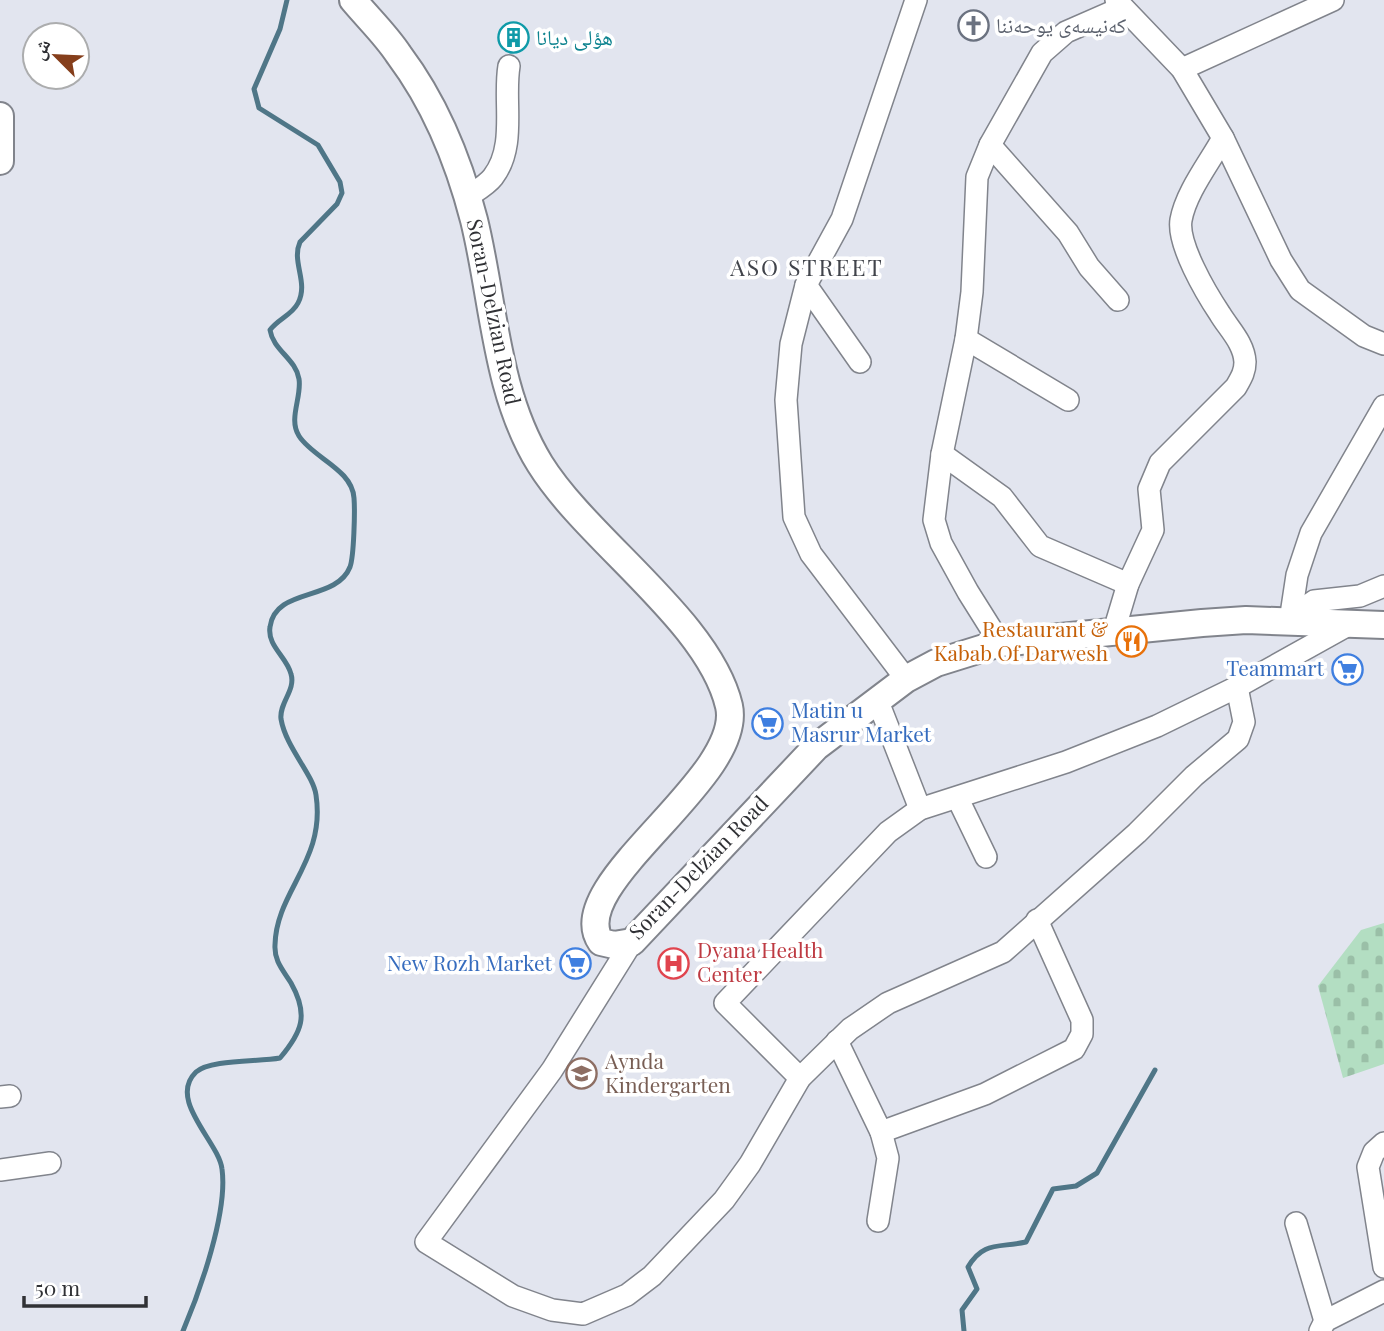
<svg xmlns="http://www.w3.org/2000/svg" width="1384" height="1331" font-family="'Playfair Display','Noto Naskh Arabic',serif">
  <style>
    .cemetery { fill: url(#cemetery-stones) }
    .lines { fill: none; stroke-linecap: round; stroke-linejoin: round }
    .stream { stroke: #4f7687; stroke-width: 5 }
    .minor-casing { stroke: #81848c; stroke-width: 24 }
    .major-casing { stroke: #81848c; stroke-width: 30 }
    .minor { stroke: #fff; stroke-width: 21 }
    .major { stroke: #fff; stroke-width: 26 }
    .labels { text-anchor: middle; stroke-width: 7; stroke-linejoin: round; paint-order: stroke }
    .worship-label { font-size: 21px; fill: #5b616d; stroke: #fff; text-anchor: start }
    .culture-label { font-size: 21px; fill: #0d838f; stroke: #fff; text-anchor: start }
    .street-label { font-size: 21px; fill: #303135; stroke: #fff }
    .food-label { font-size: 21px; fill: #c56008; stroke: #fff; text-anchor: end }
    .shop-label { font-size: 21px; fill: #366cbe; stroke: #fff; text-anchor: end }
    .health-label { font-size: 21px; fill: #be3a42; stroke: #fff; text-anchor: start }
    .education-label { font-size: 21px; fill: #785e54; stroke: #fff; text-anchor: start }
    .neighbourhood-label { font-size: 23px; letter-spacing: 2px; fill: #41444b; stroke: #fff }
  </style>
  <defs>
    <pattern id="cemetery-stones" width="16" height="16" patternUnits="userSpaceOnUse" patternTransform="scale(1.75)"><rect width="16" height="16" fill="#b3dec2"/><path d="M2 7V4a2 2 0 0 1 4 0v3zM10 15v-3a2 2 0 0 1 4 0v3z" fill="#9abfa7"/></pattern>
  </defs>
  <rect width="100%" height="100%" fill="#e2e5ef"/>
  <!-- cemetery -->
  <path class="cemetery" d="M1384,923V1064L1343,1078L1318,986L1361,930Z"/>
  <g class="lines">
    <!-- stream -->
    <g class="stream">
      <path d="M183,1331C200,1291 228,1212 222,1169C219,1142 167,1100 196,1072C210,1059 259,1062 280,1058C302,1032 309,1015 291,983C283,970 274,961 275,945C276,891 326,861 316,795C313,774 286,748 281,719C279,703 296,690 291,674C287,657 267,646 270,627C275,587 336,602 350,567C354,556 355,511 354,498C352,469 313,458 299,436C288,419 302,397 299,379C296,359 273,350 270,330C278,319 292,315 298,303C309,282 291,262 300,242L337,204L342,193L340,182L318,145L259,108L254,89L280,29L287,0"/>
      <path d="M964,1331L962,1310L977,1289L968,1267C983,1241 999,1248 1026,1242L1053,1189L1076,1186L1097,1173L1155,1070"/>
    </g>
    <defs>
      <g id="minor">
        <path d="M1116,0L1182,69L1223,138L1281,260L1300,290L1364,336L1384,344"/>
        <path d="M1182,69L1333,0"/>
        <path d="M990,145L1068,233L1089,267L1118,300"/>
        <path d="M467,197C476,191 487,185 493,177C517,146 503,101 509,66"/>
        <path d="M806,285L860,362"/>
        <path d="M966,339L1068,400"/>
        <path d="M942,454L1002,497L1040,546L1128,584"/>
        <path d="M1290,621L1297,575L1311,533L1384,406"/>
        <path d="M1298,622L1304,608L1314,601L1360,596L1384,586"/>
        <path d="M1113,634L1128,584L1153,530L1149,489L1160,463L1236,387C1241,378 1245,372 1245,362C1244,343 1229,329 1220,314C1206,293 1177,244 1181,220C1186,192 1210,162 1223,138"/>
        <path d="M1000,643L968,592L941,543L934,520L942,454L966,339L972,292L977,177L990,145L1042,53L1066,32L1121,8"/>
        <path d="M906,679L811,554L794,517L786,400L791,344L806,285L842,219L916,0"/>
        <path d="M877,699L920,809"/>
        <path d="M958,799L986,857"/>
        <path d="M632,942L552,1070L426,1242L513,1296L552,1310L583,1314L627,1295L652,1276L724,1200L750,1164L800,1078L850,1029L888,1003L1003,952L1137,833L1194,776L1238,739L1244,722L1237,687"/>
        <path d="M837,1041L881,1132L985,1094L1074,1049L1082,1034V1020L1037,920"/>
        <path d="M800,1078L725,1003L888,832L920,809L1066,762L1157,726L1237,687L1350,624"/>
        <path d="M0,1097L10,1096"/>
        <path d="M1384,1143L1374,1152L1368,1167L1384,1267"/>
        <path d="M0,1170L50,1163"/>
        <path d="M878,1221L888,1158L881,1132"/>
        <path d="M1296,1223L1325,1321"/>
        <path d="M1320,1331L1325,1321L1384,1291"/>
      </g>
      <g id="major">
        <path d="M353,0C368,18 386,35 399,55C435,103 459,162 474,220C494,301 495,391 540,464C588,541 709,621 729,706C745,779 561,885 601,942L614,945L632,942L816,747L906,679L936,663L1000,643L1202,623L1246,620L1384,625"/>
        <path d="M0,116V161"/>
      </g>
    </defs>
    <!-- minor casing -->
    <use href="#minor" class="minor-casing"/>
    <!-- major casing -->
    <use href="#major" class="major-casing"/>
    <!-- minor -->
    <use href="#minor" class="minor"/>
    <!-- major -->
    <use href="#major" class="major"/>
  </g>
  <!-- icons -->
  <defs>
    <symbol id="church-ring" viewBox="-11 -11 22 22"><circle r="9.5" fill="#fff" stroke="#6b7280" stroke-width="1.5"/><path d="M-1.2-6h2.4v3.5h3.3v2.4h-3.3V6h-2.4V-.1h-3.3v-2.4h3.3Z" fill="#6b7280"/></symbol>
    <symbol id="building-ring" viewBox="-11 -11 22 22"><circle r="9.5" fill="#fff" stroke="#0f9aa8" stroke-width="1.5"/><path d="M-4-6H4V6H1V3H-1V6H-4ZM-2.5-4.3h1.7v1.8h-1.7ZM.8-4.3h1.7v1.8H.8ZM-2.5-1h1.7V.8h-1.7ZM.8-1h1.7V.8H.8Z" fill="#0f9aa8"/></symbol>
    <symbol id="restaurant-ring" viewBox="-11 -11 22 22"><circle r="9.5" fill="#fff" stroke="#e8710a" stroke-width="1.5"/><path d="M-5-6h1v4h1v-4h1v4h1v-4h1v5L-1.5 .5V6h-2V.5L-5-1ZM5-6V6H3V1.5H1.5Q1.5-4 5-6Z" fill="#e8710a"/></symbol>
    <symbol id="supermarket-ring" viewBox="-11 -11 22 22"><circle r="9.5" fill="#fff" stroke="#3f7fe0" stroke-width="1.5"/><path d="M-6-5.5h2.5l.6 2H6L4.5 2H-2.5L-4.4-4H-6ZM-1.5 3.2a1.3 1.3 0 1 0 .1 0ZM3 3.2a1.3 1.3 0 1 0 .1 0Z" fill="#3f7fe0"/></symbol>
    <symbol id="hospital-ring" viewBox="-11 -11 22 22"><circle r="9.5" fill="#fff" stroke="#e0444e" stroke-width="1.5"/><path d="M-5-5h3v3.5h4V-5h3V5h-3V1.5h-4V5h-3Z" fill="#e0444e"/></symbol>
    <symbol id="school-ring" viewBox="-11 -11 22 22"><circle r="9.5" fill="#fff" stroke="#8d6e63" stroke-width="1.5"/><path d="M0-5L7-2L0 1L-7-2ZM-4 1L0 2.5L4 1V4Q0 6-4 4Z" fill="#8d6e63"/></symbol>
  </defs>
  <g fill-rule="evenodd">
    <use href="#church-ring" x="956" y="8" width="35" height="35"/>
    <use href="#building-ring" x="496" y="20" width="35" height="35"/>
    <use href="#restaurant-ring" x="1114" y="624" width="35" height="35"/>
    <use href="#supermarket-ring" x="1330" y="652" width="35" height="35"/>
    <use href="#supermarket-ring" x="750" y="706" width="35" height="35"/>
    <use href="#hospital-ring" x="656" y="946" width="35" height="35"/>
    <use href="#supermarket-ring" x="558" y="946" width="35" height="35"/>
    <use href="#school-ring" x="564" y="1056" width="35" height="35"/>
  </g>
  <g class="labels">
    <!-- worship labels -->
    <g class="worship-label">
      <text x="996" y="33">کەنیسەی یوحەننا</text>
    </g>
    <!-- culture labels -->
    <g class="culture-label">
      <text x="536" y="45">هؤلى ديانا</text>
    </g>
    <!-- street labels -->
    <g class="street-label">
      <text transform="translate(493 312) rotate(78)" y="7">Soran-Delzian Road</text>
      <text transform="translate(699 868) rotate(-46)" y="7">Soran-Delzian Road</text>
    </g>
    <!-- food labels -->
    <g class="food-label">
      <text x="1108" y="637">Restaurant &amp;<tspan x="1108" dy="24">Kabab Of Darwesh</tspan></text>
    </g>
    <!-- shop labels -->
    <g class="shop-label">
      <text x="1324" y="676">Teammart</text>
      <text x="791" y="718" text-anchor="start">Matin u<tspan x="791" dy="24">Masrur Market</tspan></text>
      <text x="552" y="971">New Rozh Market</text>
    </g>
    <!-- health labels -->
    <g class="health-label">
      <text x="697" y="958">Dyana Health<tspan x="697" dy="24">Center</tspan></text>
    </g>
    <!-- education labels -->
    <g class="education-label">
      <text x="605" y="1069">Aynda<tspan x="605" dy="24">Kindergarten</tspan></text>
    </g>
    <!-- neighbourhood labels -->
    <g class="neighbourhood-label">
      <text x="807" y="276">ASO STREET</text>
    </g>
  </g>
  <!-- north arrow -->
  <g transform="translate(56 56) rotate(294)"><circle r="33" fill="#ffffff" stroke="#acadae" stroke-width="2"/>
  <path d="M0-5L12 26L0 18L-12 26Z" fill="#853e1b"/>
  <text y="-10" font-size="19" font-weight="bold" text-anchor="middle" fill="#303135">ش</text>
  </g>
  <!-- scale -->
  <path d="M24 1296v10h122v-10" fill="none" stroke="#303135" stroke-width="3.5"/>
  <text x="35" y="1296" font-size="21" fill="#303135" stroke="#ffffff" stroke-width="5" paint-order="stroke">50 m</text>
</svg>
